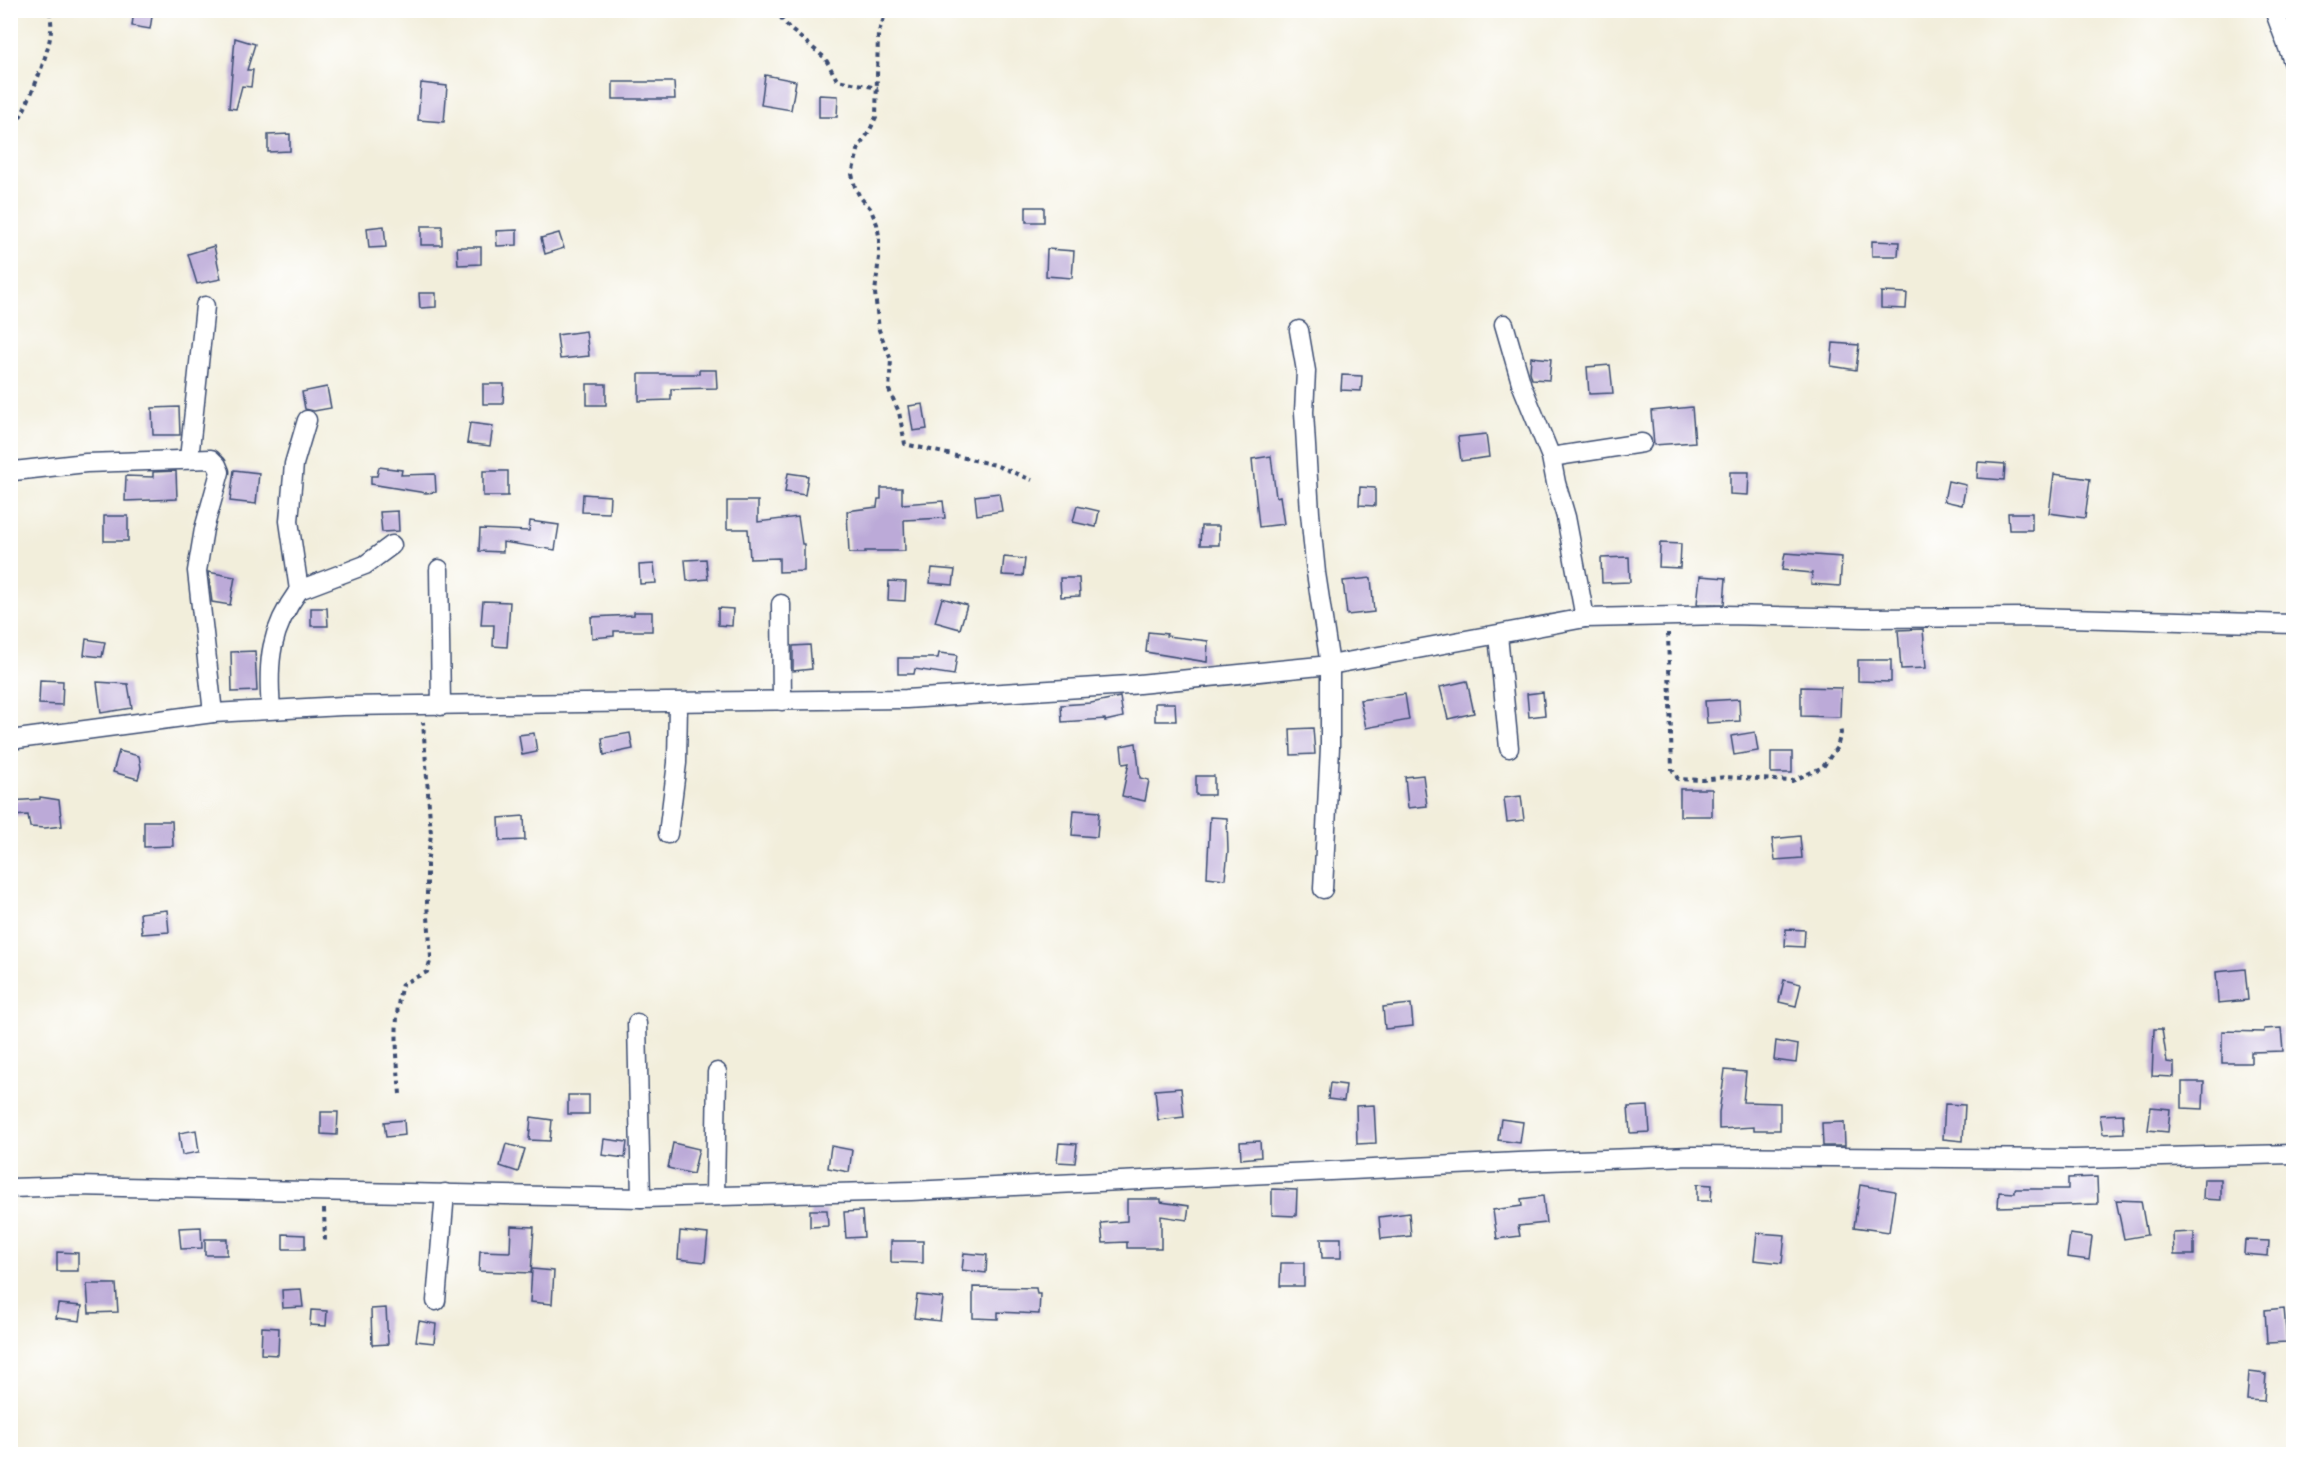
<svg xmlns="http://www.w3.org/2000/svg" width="2304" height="1465" font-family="Pangolin,sans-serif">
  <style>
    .building { fill: #bcaad8 }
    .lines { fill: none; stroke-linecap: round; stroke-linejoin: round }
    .minor-casing { stroke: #3b4c71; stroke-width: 21 }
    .path { stroke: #3b4c71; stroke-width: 4; stroke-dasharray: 4.5 4.5; stroke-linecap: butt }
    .minor { stroke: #fff; stroke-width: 18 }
  </style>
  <rect width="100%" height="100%" fill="#fff"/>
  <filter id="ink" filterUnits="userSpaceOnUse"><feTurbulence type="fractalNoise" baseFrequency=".0167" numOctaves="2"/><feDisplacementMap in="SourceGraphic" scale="12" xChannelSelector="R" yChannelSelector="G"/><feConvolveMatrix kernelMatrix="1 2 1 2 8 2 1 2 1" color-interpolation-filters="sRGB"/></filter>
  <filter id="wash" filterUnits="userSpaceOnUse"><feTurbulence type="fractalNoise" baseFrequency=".008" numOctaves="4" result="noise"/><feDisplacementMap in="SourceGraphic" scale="24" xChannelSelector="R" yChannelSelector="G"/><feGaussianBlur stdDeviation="1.35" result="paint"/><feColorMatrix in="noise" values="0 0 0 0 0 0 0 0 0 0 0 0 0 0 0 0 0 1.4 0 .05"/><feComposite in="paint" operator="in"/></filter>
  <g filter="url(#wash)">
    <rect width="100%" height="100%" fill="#f2eedb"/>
    <g id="blocks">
      <!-- building -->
      <g class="building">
        <path d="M134,10H153L150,29L132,26Z"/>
        <path d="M235,38L255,44L247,70H253L251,87L242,86L236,109L229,108Z"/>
        <path d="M765,75L796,81L791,110L761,105Z"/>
        <path d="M613,82H674L675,99H613Z"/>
        <path d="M421,83L447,86L444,122L418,120Z"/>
        <path d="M819,95L838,96L837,117H819Z"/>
        <path d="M290,134V151L268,152V135Z"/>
        <rect x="1026" y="207" width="18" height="15"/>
        <path d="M384,226L386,247L369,248L367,228Z"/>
        <rect x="421" y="226" width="21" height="19"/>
        <path d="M517,230V245L497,246L496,231Z"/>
        <path d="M559,233L564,248L545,254L541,238Z"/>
        <path d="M1872,241L1899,242L1898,256H1872Z"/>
        <path d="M214,246L221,279L197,284L188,254Z"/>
        <path d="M457,247H481V264L458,265Z"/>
        <path d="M1047,249L1074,251L1072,278L1046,276Z"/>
        <path d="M1881,292L1907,293L1906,309L1881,308Z"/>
        <path d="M419,293H436V307L420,308Z"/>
        <path d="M586,331L589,356L560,359L557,335Z"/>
        <path d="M1833,343L1859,345L1856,370L1831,366Z"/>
        <path d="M1531,357L1551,359L1549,380L1532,379L1530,372Z"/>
        <path d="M1610,365L1613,393L1589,394L1587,367Z"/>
        <path d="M699,370H716L717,388L671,389V400L639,401V374H699Z"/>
        <path d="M1342,375L1362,376L1361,391L1341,390Z"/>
        <path d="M483,384H504L503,404H483Z"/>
        <rect x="587" y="384" width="19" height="21"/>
        <path d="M327,387L331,408L314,411L305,409L302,392Z"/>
        <path d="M923,404L927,429L913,431L909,406Z"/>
        <path d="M179,407L180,435H153L152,408Z"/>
        <path d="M1692,407L1695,442L1654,445L1651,411Z"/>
        <path d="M470,423L493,426L490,446L467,443Z"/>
        <path d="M1486,434L1489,457L1461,461L1458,437Z"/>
        <path d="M1271,456L1276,497L1280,496L1284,524L1259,527L1252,459Z"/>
        <path d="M1978,462L2005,464L2004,480L1977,478Z"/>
        <path d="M379,467L402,470L401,475L435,474L436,492L426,493L371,484V476H377Z"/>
        <path d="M234,470L259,473L256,504L230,501Z"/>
        <path d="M176,471L177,499L125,501L126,476L153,477V472Z"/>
        <rect x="483" y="471" width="25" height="25"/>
        <path d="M1730,472H1749L1748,495L1730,494Z"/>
        <path d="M788,473L808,476L805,495L785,492Z"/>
        <path d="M2054,474L2090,479L2085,518L2049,513Z"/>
        <path d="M1948,481L1966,485L1962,505L1944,501Z"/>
        <path d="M1360,487L1375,488V506L1359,505Z"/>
        <path d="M881,488H902V504L943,501L945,518L904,520L905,551H865V553H849L847,511L877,507L878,499H881Z"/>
        <path d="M999,493L1002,511L977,515L975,496Z"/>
        <path d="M583,494L610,496L609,513L582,512Z"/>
        <path d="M727,501H758V522L798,517L802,544H804V571L779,572V558L750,559L748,529H727Z"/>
        <path d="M1077,506L1099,511L1096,527L1073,522Z"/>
        <path d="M398,511L399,531L382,532L380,512Z"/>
        <path d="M2008,513H2032V530H2009Z"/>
        <rect x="104" y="516" width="24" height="25"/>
        <path d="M530,521L559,525L555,550L503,542V552L479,551L480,529L529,531Z"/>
        <path d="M1201,526H1219V545H1200Z"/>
        <path d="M1660,543L1681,544L1680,568L1659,567Z"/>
        <path d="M1785,553L1842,557L1840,586L1811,584L1812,573L1782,570Z"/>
        <path d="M1004,557L1025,559L1023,576L1002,575Z"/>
        <path d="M1629,557L1630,582L1602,583L1601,558Z"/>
        <path d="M706,559L708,579L687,581L685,560Z"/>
        <path d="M654,564L656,583L640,584L639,565Z"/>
        <path d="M932,568L955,570L953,585L930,583Z"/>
        <path d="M208,572L235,577L230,605L212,602Z"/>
        <path d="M1700,576L1726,578L1724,604H1697Z"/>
        <path d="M1060,578H1079L1080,596L1061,597Z"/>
        <path d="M1371,578L1374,612L1347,615L1343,581Z"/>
        <path d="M889,581L906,582L905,601L888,600Z"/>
        <path d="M942,598L967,605L960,629L935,622Z"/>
        <path d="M483,601L510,602L507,647L493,646L494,625H481Z"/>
        <path d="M311,608H327L328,626H311Z"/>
        <path d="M718,608L733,609L732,626L718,625Z"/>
        <path d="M634,612H652V631H614V636L592,638L591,617L634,615Z"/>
        <path d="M1923,629L1926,668L1901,669L1898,630Z"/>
        <path d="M1148,632L1167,634L1166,636L1208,641L1207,662L1146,652Z"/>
        <path d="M86,639L105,642L102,657L84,655Z"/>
        <path d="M810,645L812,669L793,671V646Z"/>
        <path d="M255,651L257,691L232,692L231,652Z"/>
        <path d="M939,653L957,655L954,675L915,669L914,674H898V658H938Z"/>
        <path d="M1858,660H1891V682L1858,681Z"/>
        <path d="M40,680L63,681L62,705L39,704Z"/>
        <path d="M1467,681L1474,713L1448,719L1440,687Z"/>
        <path d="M97,682L128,684L132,708L101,713Z"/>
        <path d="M1801,687L1841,688L1840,717L1801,716Z"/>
        <path d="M1543,692L1545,715L1529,717L1527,694Z"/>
        <path d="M1405,694L1409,720L1366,728L1360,700Z"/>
        <path d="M1120,697L1123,717L1105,721V719L1062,722L1061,705L1091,703Z"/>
        <path d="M1739,699L1740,721L1707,723L1705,701Z"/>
        <path d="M1155,703H1175L1176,721H1155Z"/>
        <path d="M1313,728L1315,754L1291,755L1290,729Z"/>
        <path d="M1755,732L1758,751L1734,755L1731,736Z"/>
        <path d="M534,733L537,752L522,755L519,735Z"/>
        <path d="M630,733L633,749L604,755L602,738Z"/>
        <path d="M1136,743L1140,778L1149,780L1145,801L1122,796L1129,763L1123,764L1121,746Z"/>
        <path d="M119,751L139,756L141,768L138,779L113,772Z"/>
        <rect x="1771" y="752" width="21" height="21"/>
        <path d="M1423,775L1427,806L1408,808L1405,777Z"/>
        <rect x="1196" y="776" width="18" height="19"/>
        <rect x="1680" y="789" width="32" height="27"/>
        <path d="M1521,796L1524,820L1507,822L1504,798Z"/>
        <path d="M40,797L59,800L62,826L45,828L30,827L28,815L10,816V801L40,799Z"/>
        <path d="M1074,810L1099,812L1097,837L1072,835Z"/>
        <path d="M524,816L525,840L500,841L499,818Z"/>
        <path d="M1210,817L1227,818L1228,851L1225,879L1207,877Z"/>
        <path d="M144,821H172L173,846L144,847Z"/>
        <path d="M1800,836L1802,858L1775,860L1772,839Z"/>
        <path d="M167,910L169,932L142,934L140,913Z"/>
        <path d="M1786,929L1805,930L1804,947L1785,946Z"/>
        <path d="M2245,969L2248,1000L2218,1003L2216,972Z"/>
        <path d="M1784,980L1801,984L1796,1006L1779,1002Z"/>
        <path d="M1411,1004L1413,1026L1385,1029L1383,1007Z"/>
        <path d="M2281,1028L2283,1051L2251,1052V1063H2222V1031L2264,1032V1029Z"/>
        <path d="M2154,1029H2162L2167,1062L2174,1063V1077L2152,1076Z"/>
        <path d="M1776,1041L1798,1045L1796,1063L1774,1060Z"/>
        <path d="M1725,1070L1746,1072L1743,1102L1780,1103V1130H1754V1127L1719,1129V1113Z"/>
        <path d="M2182,1082H2204L2203,1109L2182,1108Z"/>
        <path d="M1330,1083L1346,1085L1344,1101L1328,1099Z"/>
        <path d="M1181,1088L1184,1117L1158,1120L1155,1090Z"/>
        <rect x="568" y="1095" width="21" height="19"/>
        <path d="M1945,1104L1965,1105L1963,1141L1943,1139Z"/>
        <path d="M1374,1105L1376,1143L1357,1144L1356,1106Z"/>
        <path d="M1648,1106L1650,1132L1630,1133L1628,1107Z"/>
        <path d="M2151,1107L2170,1109L2168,1132L2148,1130Z"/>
        <path d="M321,1112H338L337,1135L321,1134Z"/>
        <path d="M2123,1114L2124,1133L2103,1134L2100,1115Z"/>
        <path d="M531,1117L552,1120L550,1141L529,1140Z"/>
        <path d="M1501,1119L1523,1122L1520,1143L1498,1140Z"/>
        <path d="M404,1120L405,1135L386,1137L384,1122Z"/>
        <path d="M1844,1122L1845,1146H1823L1822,1123Z"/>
        <path d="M196,1130L199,1152L182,1155L179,1133Z"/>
        <path d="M604,1139L627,1142L625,1158L602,1155Z"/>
        <path d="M1260,1141L1261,1157L1241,1159L1240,1142Z"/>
        <path d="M673,1143L699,1149L693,1174L668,1168Z"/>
        <path d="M1059,1143L1077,1144L1075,1163L1057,1162Z"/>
        <path d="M506,1144L525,1149L518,1172L500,1166Z"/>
        <path d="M831,1146L852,1150L849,1172L828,1168Z"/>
        <path d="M2097,1177L2098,1204L1998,1207L1999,1192L2015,1193V1189H2068V1178Z"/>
        <path d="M2204,1179H2221V1200L2203,1199Z"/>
        <path d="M1697,1184L1712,1185L1711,1201H1697Z"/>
        <path d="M1860,1185L1895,1191L1889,1232L1854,1227Z"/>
        <path d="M1272,1189L1297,1190L1296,1216L1272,1215Z"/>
        <path d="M1543,1196L1546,1223L1518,1226L1520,1236L1497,1239L1493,1210L1522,1206L1521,1199Z"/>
        <path d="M1127,1199H1161V1202L1189,1206L1187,1220L1161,1216V1248H1127V1242L1103,1243L1101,1223L1127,1221Z"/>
        <path d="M2116,1200L2141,1201L2147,1235L2124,1239Z"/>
        <path d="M810,1210H827L828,1226L810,1227Z"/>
        <path d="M862,1211L864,1237L846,1238L844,1212Z"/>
        <path d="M1409,1213L1411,1236L1381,1239L1379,1217Z"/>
        <path d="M511,1226L534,1227L531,1273L479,1271L480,1251L510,1252Z"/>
        <path d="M201,1227L202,1248L181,1249L179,1228Z"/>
        <path d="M680,1231L708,1234L705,1262L678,1259Z"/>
        <path d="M2194,1232V1255H2174L2173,1233Z"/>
        <path d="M1757,1233L1785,1235L1782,1263L1754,1260Z"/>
        <path d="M283,1234L305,1235V1249H283Z"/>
        <path d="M2070,1234L2092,1237L2089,1260L2067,1257Z"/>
        <path d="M1321,1238H1341V1258H1322Z"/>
        <rect x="205" y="1239" width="22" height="16"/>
        <path d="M2245,1240L2269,1241L2268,1256L2244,1254Z"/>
        <path d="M891,1241H923V1263L891,1262Z"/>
        <path d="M57,1252L78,1253V1271H57Z"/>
        <path d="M964,1253L987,1255L986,1273L962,1270Z"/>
        <path d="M1281,1263H1304V1286H1280Z"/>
        <path d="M532,1269L554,1271L552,1304L530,1302Z"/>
        <path d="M87,1284H116L118,1312L89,1313Z"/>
        <path d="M973,1287L1036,1288L1037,1294H1040L1039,1314L998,1312V1319L973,1318Z"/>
        <path d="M301,1289L303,1307L283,1308L282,1290Z"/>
        <path d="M917,1295L943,1298L940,1321L914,1318Z"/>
        <path d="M58,1304L82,1306L80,1321L56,1318Z"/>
        <path d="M386,1308L388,1344L372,1345L371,1309Z"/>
        <path d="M2284,1308L2287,1342L2267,1343L2265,1310Z"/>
        <path d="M311,1310L327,1311L326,1326L310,1325Z"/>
        <path d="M419,1321L436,1324L434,1343L416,1341Z"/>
        <path d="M262,1327L279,1328L278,1355L261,1354Z"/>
        <path d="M2249,1372L2266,1374L2264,1401L2247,1400Z"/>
      </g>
    </g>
  </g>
  <g filter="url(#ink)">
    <use href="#blocks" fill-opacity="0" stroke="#3b4c71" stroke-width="1.5"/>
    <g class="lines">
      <defs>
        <g id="minor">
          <path d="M2274,10L2294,64"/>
          <path d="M1504,324L1522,386L1551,457L1556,483L1566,517L1585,618"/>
          <path d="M1299,330L1306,371L1304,412L1310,513L1316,573L1330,665V747L1323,889"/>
          <path d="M307,420L294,464L289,521L299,590L365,565L392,545"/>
          <path d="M1551,457L1642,443"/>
          <path d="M189,459L205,306"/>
          <path d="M14,471L86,463L211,459L217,465L220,472L204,529L197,571L213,713"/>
          <path d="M439,569L441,706"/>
          <path d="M781,604L782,701"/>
          <path d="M1498,635L1509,748"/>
          <path d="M271,709C267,661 270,630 299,590"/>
          <path d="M10,740L213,713L342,706L906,699L1129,685L1330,665L1585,618L1724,615L1864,618L2030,617L2294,624"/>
          <path d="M668,834L677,763L678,703"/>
          <path d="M637,1023L641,1198"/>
          <path d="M10,1188L76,1186L641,1198L911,1191L1518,1162L1692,1156L2074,1159L2294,1154"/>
          <path d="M715,1195L717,1072"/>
          <path d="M436,1301L445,1193"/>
        </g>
      </defs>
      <!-- minor casing -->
      <use href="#minor" class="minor-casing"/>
      <!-- path -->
      <g class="path">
        <path d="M775,10L789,28L825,58L837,80L878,88"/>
        <path d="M887,10L878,34L876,117L869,132L859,147L852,174L855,187L860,197L870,208L877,224L879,236V257L875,293L879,330L891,360L889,390L899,412L905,444L995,465L1032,480"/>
        <path d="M10,133C24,117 51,50 51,29C52,23 50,17 50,10"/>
        <path d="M1668,633L1672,769L1678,779L1703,780L1725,777L1792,781L1823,767L1837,747L1841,733L1840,727"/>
        <path d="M400,1094C397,1058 393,1019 402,984L427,972L431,958L427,903V864L431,834L423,722"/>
        <path d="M324,1209L325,1242"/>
      </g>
      <!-- minor -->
      <use href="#minor" class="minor"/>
    </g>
  </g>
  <!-- margin -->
  <rect width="2304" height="1465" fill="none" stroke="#fff" stroke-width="36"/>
</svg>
